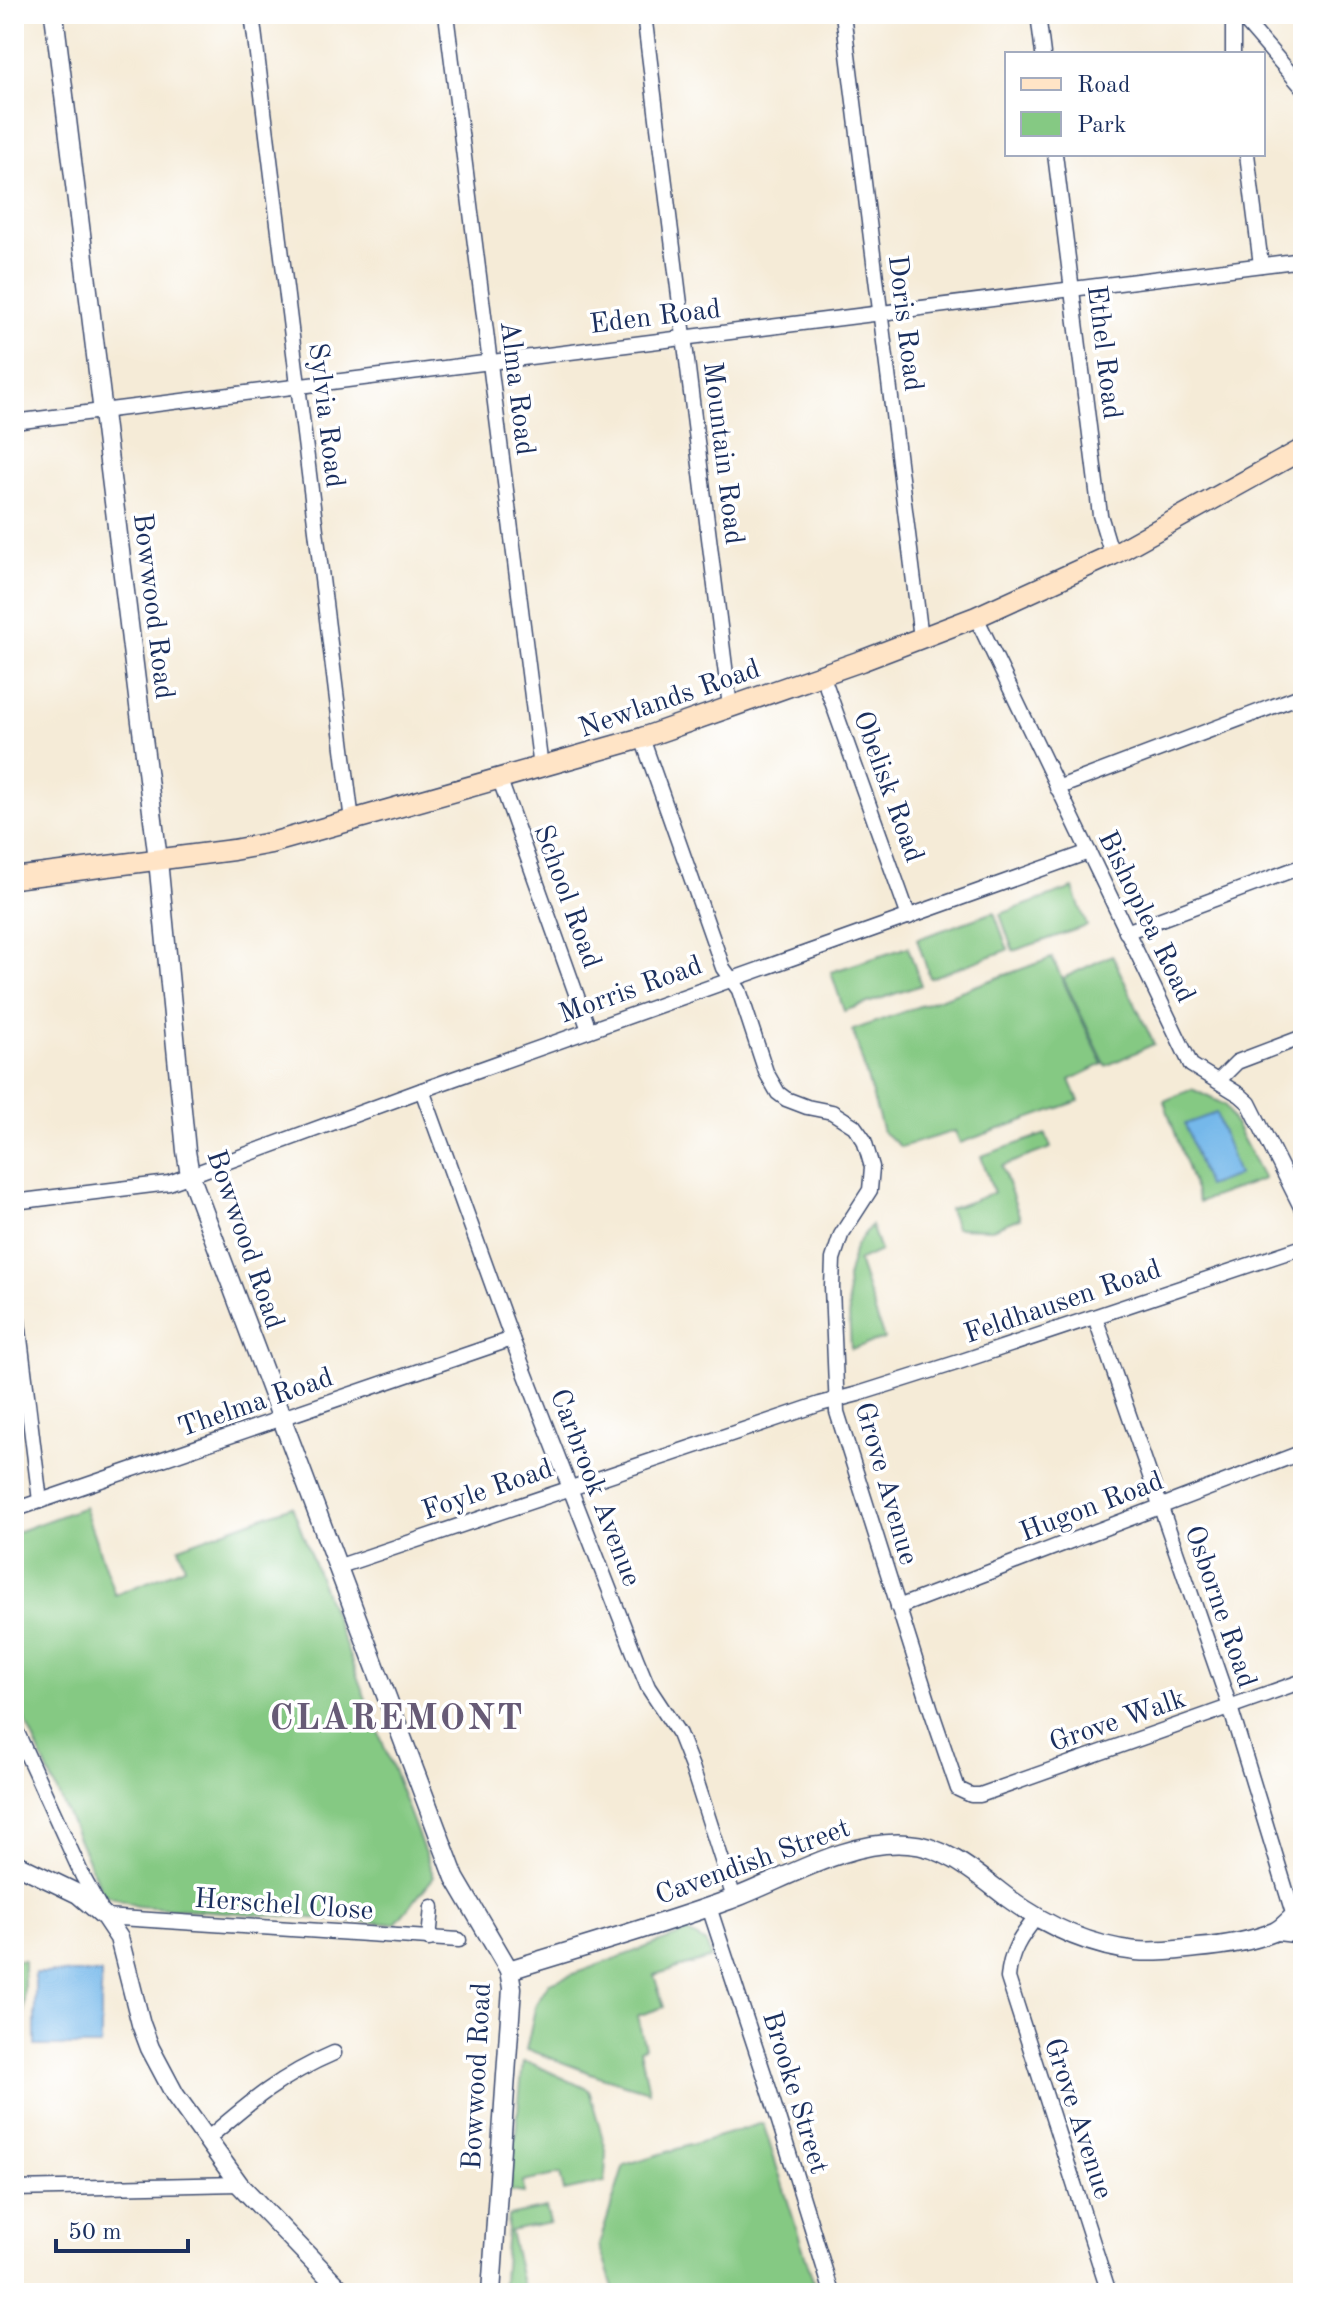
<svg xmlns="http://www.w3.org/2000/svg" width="1317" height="2307" font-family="'Old Standard TT',serif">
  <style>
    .green { fill: #85c983; stroke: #507c70; stroke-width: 2 }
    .water { fill: #74b8ea; stroke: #4874a4; stroke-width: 2 }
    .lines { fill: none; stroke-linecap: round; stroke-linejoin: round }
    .minor-casing { stroke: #3c4b70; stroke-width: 17 }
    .tertiary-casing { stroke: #3c4b70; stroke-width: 21 }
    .secondary-casing { stroke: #3c4b70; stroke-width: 23 }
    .minor { stroke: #fff; stroke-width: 14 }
    .tertiary { stroke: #fff; stroke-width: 18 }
    .secondary { stroke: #ffe4c6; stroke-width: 20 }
    .labels { text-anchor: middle; stroke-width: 7; stroke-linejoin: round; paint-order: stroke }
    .street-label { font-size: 28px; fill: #1b2f5e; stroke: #fff }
    .district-label { font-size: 36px; font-weight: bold; letter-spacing: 2px; fill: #675b76; stroke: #fff }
  </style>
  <rect width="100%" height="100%" fill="#fff"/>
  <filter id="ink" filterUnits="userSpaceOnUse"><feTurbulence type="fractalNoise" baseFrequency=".0125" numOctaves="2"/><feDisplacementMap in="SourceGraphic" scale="16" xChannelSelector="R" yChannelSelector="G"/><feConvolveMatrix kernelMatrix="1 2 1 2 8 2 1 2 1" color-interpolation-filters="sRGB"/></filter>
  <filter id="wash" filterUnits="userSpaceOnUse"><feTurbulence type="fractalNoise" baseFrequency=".006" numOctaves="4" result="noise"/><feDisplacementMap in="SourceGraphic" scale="32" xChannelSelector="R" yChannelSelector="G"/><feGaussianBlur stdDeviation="1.8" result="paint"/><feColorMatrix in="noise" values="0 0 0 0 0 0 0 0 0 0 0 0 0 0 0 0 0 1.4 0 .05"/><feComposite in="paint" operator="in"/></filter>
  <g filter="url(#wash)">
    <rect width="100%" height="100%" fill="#f5ebd7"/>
    <!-- green -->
    <g class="green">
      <path d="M1073,888L1087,926L1013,951L1000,914Z"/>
      <path d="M994,912L1008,950L930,978L917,939Z"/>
      <path d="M908,947L921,985L844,1011L831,972Z"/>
      <path d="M1112,955L1154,1044L1106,1066L1063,978Z"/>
      <path d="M1052,958L1103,1064L1070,1080L1079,1101L960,1143L955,1131L901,1147L883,1132L853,1030Z"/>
      <path d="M1192,1089L1225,1105L1264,1179L1199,1202L1164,1101Z"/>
      <path d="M1046,1134L1051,1148L1002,1166L1020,1218L992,1229L956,1228L949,1209L994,1193L981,1156Z"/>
      <path d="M871,1225L880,1251L858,1261L884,1339L851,1349L847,1278L855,1247Z"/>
      <path d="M292,1506L434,1877L395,1924L137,1906L103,1894L14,1696V1533L84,1507L115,1595L185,1567L179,1547Z"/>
      <path d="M687,1932L706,1943L711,1958L654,1975L664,2007L637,2016L645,2047L640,2049L649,2091L604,2078L535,2052L526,2050L536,2004L549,1983Z"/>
      <rect x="14" y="1960" width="10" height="95"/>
      <path d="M523,2062L533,2064L589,2090L606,2150L605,2182L564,2191L560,2174L523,2182L524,2193L510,2191Z"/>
      <path d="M763,2123L817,2293H615L599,2245L624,2165Z"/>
      <path d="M546,2208L550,2223L510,2231L524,2293H502L508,2216Z"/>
    </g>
    <!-- water -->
    <g class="water">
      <path d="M1216,1113L1238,1175L1207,1186L1185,1124Z"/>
      <rect x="35" y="1973" width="66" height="73"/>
    </g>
  </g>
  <g filter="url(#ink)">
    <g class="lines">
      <defs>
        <g id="minor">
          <path d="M252,14L352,821"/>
          <path d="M446,14L541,768"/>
          <path d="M644,14L730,707"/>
          <path d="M843,14L921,638"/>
          <path d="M1038,14L1043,54"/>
          <path d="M1239,14L1303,88"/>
          <path d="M1233,54V14"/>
          <path d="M1055,154L1100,515L1112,555"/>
          <path d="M1247,154L1261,265"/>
          <path d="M14,422L1303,260"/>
          <path d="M976,617L1191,1065L1240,1095L1249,1103L1303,1211"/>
          <path d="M822,674L909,917"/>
          <path d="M642,738L723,968L739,990L766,1072L778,1093L786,1099L807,1107L832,1112L854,1126L864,1140L872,1167L870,1190L841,1235L833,1259L832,1287L837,1412L931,1710L958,1789L971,1795H980L1303,1681"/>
          <path d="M500,780L589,1030"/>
          <path d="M1057,788L1303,695"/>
          <path d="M1126,932L1303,866"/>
          <path d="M1218,1081L1237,1062L1303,1037"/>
          <path d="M422,1090L512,1339L636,1658L648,1687L679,1734L692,1767L734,1898"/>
          <path d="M14,1202L169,1183L422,1090L1089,852"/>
          <path d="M14,1289L40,1501"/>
          <path d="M1095,1317L1230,1707L1296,1923"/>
          <path d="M14,1510L512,1339"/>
          <path d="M337,1567L820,1404L858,1394L959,1362L1303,1247"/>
          <path d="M898,1607L1303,1452"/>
          <path d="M14,1726L83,1877L105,1917L459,1940"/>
          <path d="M709,1907L769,2089L832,2293"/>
          <path d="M1036,1918C1020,1937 1010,1953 1008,1978L1109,2293"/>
          <path d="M429,1939L432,1907"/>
          <path d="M206,2140C249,2103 280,2076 334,2053"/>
          <path d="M14,2189L239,2184"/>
        </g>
        <g id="tertiary">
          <path d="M54,14L158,860L186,1151L190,1175L455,1878L509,1970L512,1988L491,2293"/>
          <path d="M14,1863L78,1894L105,1917L119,1938L141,2024L150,2048L175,2095L239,2184L344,2293"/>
          <path d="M1278,1931L1303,1934"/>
          <path d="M509,1970C583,1947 657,1926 729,1900C784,1880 848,1839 908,1844C946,1846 979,1876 1008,1898C1045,1925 1089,1946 1136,1951C1156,1953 1177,1950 1197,1948C1223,1946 1249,1942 1274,1932C1286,1927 1289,1916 1303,1912"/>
        </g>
        <path id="secondary" d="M14,878L233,850L271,843L642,738L861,661L976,617L1112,555L1303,449"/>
      </defs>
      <!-- minor casing -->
      <use href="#minor" class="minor-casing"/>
      <!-- tertiary casing -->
      <use href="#tertiary" class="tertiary-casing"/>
      <!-- secondary casing -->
      <use href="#secondary" class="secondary-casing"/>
      <!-- minor -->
      <use href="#minor" class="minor"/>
      <!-- tertiary -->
      <use href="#tertiary" class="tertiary"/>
      <!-- secondary -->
      <use href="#secondary" class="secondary"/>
    </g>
  </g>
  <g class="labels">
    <!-- street labels -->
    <g class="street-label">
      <text transform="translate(655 315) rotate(-7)" y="10">Eden Road</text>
      <text transform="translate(907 323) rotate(83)" y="10">Doris Road</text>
      <text transform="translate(1106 352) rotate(83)" y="10">Ethel Road</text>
      <text transform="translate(519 388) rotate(83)" y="10">Alma Road</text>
      <text transform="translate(328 415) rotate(83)" y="10">Sylvia Road</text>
      <text transform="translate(725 453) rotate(83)" y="10">Mountain Road</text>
      <text transform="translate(155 606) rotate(83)" y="10">Bowwood Road</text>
      <text transform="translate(669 697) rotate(-19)" y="10">Newlands Road</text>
      <text transform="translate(890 786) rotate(70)" y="10">Obelisk Road</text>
      <text transform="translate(569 896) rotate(70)" y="10">School Road</text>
      <text transform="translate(1148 916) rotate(64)" y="10">Bishoplea Road</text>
      <text transform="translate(630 988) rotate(-20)" y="10">Morris Road</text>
      <text transform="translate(247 1239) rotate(71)" y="10">Bowwood Road</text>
      <text transform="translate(1062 1300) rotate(-19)" y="10">Feldhausen Road</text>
      <text transform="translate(255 1401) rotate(-19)" y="10">Thelma Road</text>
      <text transform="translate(888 1483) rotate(74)" y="10">Grove Avenue</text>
      <text transform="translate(597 1487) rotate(69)" y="10">Carbrook Avenue</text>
      <text transform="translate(487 1488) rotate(-19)" y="10">Foyle Road</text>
      <text transform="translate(1091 1505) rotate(-21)" y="10">Hugon Road</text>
      <text transform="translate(1222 1606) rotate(71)" y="10">Osborne Road</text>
      <text transform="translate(1117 1719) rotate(-19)" y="10">Grove Walk</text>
      <text transform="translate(752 1860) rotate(-20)" y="10">Cavendish Street</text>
      <text transform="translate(284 1903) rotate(4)" y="10">Herschel Close</text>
      <text transform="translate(475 2076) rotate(-87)" y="10">Bowwood Road</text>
      <text transform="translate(797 2092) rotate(73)" y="10">Brooke Street</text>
      <text transform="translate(1080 2118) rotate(72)" y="10">Grove Avenue</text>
    </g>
    <!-- district labels -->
    <g class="district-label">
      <text x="397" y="1729">CLAREMONT</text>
    </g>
  </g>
  <!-- margin -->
  <rect width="1317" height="2307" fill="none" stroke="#fff" stroke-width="48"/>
  <!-- legend -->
  <rect x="1005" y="52" width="260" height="104" fill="#ffffff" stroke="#a4acbf" stroke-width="2"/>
  <rect x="1021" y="78" width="40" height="12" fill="#ffe4c6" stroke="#a4acbf" stroke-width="2"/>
  <text x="1077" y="92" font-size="24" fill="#1b2f5e">Road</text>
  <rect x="1021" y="112" width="40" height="24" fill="#85c983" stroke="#a4acbf" stroke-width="2"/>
  <text x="1077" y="132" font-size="24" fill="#1b2f5e">Park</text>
  <!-- scale -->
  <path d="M56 2239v12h132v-12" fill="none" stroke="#1b2f5e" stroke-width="4"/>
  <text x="68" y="2239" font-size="24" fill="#1b2f5e" stroke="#ffffff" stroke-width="6" paint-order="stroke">50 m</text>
</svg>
